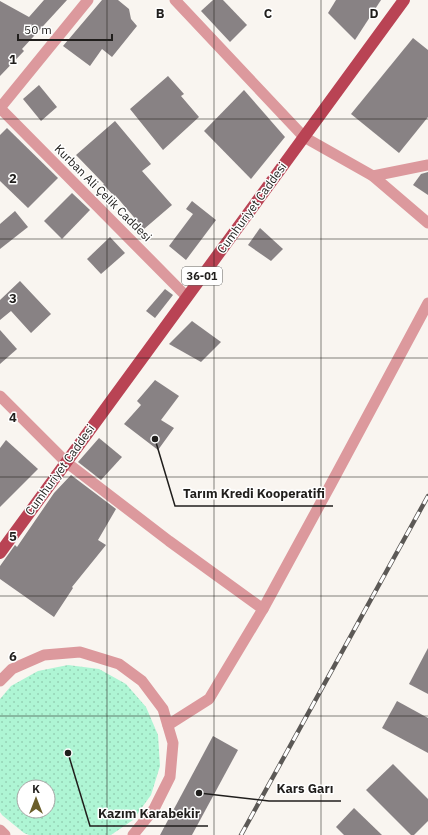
<svg xmlns="http://www.w3.org/2000/svg" width="428" height="835" font-family="'IBM Plex Sans',sans-serif">
  <style>
    .green { fill: url(#green-dots); fill-rule: evenodd }
    .building { fill: #888284 }
    .lines { fill: none; stroke-linecap: round; stroke-linejoin: round }
    .minor { stroke: #dc999d; stroke-width: 11 }
    .primary { stroke: #b94354; stroke-width: 12 }
    .rail-casing { stroke: #5c5956; stroke-width: 4.5 }
    .rail { stroke: #fff; stroke-width: 3; stroke-dasharray: 9; stroke-linecap: butt }
    .grid { fill: none; stroke: #201e1c; stroke-width: 1; stroke-opacity: 0.55 }
    .labels { text-anchor: middle; stroke-width: 3; stroke-linejoin: round; paint-order: stroke }
    .shield { fill: #fff; stroke: #636260; stroke-width: 1 }
    .shield-label { font-size: 11px; font-weight: bold; fill: #201e1c }
    .street-label { font-size: 12px; fill: #201e1c; stroke: #fff }
    .grid-label { font-size: 13px; text-anchor: middle; font-weight: bold; fill: #201e1c; stroke: #fff; stroke-width: 3; stroke-linejoin: round; paint-order: stroke }
    .leader { fill: none; stroke: #201e1c; stroke-width: 1.5 }
    .callout-dot { fill: #201e1c; stroke: #fff; stroke-width: 1.5 }
    .callout-label { font-size: 13px; text-anchor: middle; font-weight: bold; fill: #201e1c; stroke: #fff; stroke-width: 3; stroke-linejoin: round; paint-order: stroke }
  </style>
  <defs>
    <pattern id="green-dots" width="8" height="8" patternUnits="userSpaceOnUse"><rect width="8" height="8" fill="#aef5d4"/><path d="M2 2h.1M6 6h.1" fill="none" stroke="#95d2b5" stroke-width="1.8" stroke-linecap="round"/></pattern>
  </defs>
  <rect width="100%" height="100%" fill="#f9f5f0"/>
  <!-- green -->
  <path class="green" d="M68,665L99,669L126,684L146,707L158,735L160,766L151,795L133,820L111,835H29L24,833L2,815L0,812V699L11,686L38,671ZM24,787H48V811H24Z"/>
  <!-- building -->
  <g class="building">
    <path d="M44,0H67L22,49L24,51L0,76V1L29,17Z"/>
    <path d="M102,0H118L129,9L131,19L137,26L112,57L102,49L90,66L63,46Z"/>
    <path d="M213,0H223L247,25L230,42L201,11Z"/>
    <path d="M336,0H381L355,40L328,13Z"/>
    <path d="M413,38L428,50V117L399,153L351,114Z"/>
    <path d="M168,76L184,94L181,96L199,117L163,150L130,109Z"/>
    <path d="M39,85L57,107L41,121L23,99Z"/>
    <path d="M244,90L285,137L251,179L204,131Z"/>
    <path d="M115,121L151,164L142,171L172,205L144,229L115,195L114,196L103,184H104L76,155Z"/>
    <path d="M7,128L58,178L28,208L0,181V135Z"/>
    <path d="M428,172V195L413,185L421,174Z"/>
    <path d="M72,193L90,210L62,239L44,221Z"/>
    <path d="M192,201L216,220L186,260L169,246L193,214L186,209Z"/>
    <path d="M15,211L28,227L0,249V224Z"/>
    <path d="M260,228L283,249L271,261L248,245Z"/>
    <path d="M110,237L125,253L101,274L87,259Z"/>
    <path d="M20,281L51,314L31,333L11,311L0,320V300Z"/>
    <path d="M165,289L173,295L155,318L146,311Z"/>
    <path d="M192,321L221,342L201,362L169,344Z"/>
    <path d="M0,330L17,349L0,364Z"/>
    <path d="M155,380L179,396L161,420L174,428L158,450L124,424L141,405L137,401Z"/>
    <path d="M99,438L122,457L101,480L78,462Z"/>
    <path d="M6,440L38,469L0,507V448Z"/>
    <path d="M71,475L116,509L98,540L106,545L72,587L73,588L54,617L0,579V566L15,545L17,547L54,493Z"/>
    <path d="M428,648V694L409,684Z"/>
    <path d="M397,701L428,718V753L382,728Z"/>
    <path d="M213,736L238,750L192,835H160Z"/>
    <path d="M393,764L428,799V821L414,835H411L366,790Z"/>
    <path d="M354,808L382,835H344L336,827Z"/>
  </g>
  <g class="lines">
    <!-- minor -->
    <g class="minor">
      <path d="M175,0L304,137L373,176L428,223"/>
      <path d="M0,108L187,297"/>
      <path d="M0,108L88,0"/>
      <path d="M373,176L428,165"/>
      <path d="M0,396L66,462L169,541L263,609"/>
      <path d="M0,681L12,669L44,655L80,652L119,664L142,681L163,709L173,743L170,777L154,809L133,835"/>
      <path d="M168,725L209,699L263,609L331,484L428,303"/>
      <path d="M0,830L5,835"/>
    </g>
    <!-- primary -->
    <path class="primary" d="M0,553L404,0"/>
    <defs>
      <path id="rail" d="M241,835L428,496"/>
    </defs>
    <!-- rail casing -->
    <use href="#rail" class="rail-casing"/>
    <!-- rail -->
    <use href="#rail" class="rail"/>
  </g>
  <!-- grid -->
  <path class="grid" d="M107,0V835M214,0V835M321,0V835M0,119H428M0,239H428M0,358H428M0,477H428M0,596H428M0,716H428"/>
  <g class="labels">
    <!-- shield labels -->
    <rect class="shield" x="182" y="267" width="40" height="18" rx="3"/>
    <g class="shield-label">
      <text x="202" y="280">36-01</text>
    </g>
    <!-- street labels -->
    <g class="street-label">
      <text transform="translate(103 193) rotate(45)" y="4">Kurban Ali Çelik Caddesi</text>
      <text transform="translate(252 208) rotate(-54)" y="4">Cumhuriyet Caddesi</text>
      <text transform="translate(60 470) rotate(-54)" y="4">Cumhuriyet Caddesi</text>
    </g>
  </g>
  <g class="grid-label">
    <text x="160" y="18">B</text>
    <text x="268" y="18">C</text>
    <text x="374" y="18">D</text>
    <text x="13" y="64">1</text>
    <text x="13" y="183">2</text>
    <text x="13" y="303">3</text>
    <text x="13" y="422">4</text>
    <text x="13" y="541">5</text>
    <text x="13" y="661">6</text>
  </g>
  <!-- callouts -->
  <path class="leader" d="M155 439L175 506H333M199 793L269 801H341M68 753L90 826H208"/>
  <g class="callout-dot">
    <circle cx="155" cy="439" r="4"/>
    <circle cx="199" cy="793" r="4"/>
    <circle cx="68" cy="753" r="4"/>
  </g>
  <g class="callout-label">
    <text x="254" y="498">Tarım Kredi Kooperatifi</text>
    <text x="305" y="793">Kars Garı</text>
    <text x="149" y="818">Kazım Karabekir</text>
  </g>
  <!-- north arrow -->
  <g transform="translate(36 799)"><circle r="19" fill="#ffffff" stroke="#a6a5a4"/>
  <path d="M0-3L7 15L0 10L-7 15Z" fill="#6b5e2b"/>
  <text y="-6" font-size="11" font-weight="bold" text-anchor="middle" fill="#201e1c">K</text>
  </g>
  <!-- scale -->
  <path d="M18 34v6h94v-6" fill="none" stroke="#201e1c" stroke-width="2"/>
  <text x="24" y="34" font-size="12" fill="#201e1c" stroke="#ffffff" stroke-width="3" paint-order="stroke">50 m</text>
</svg>
